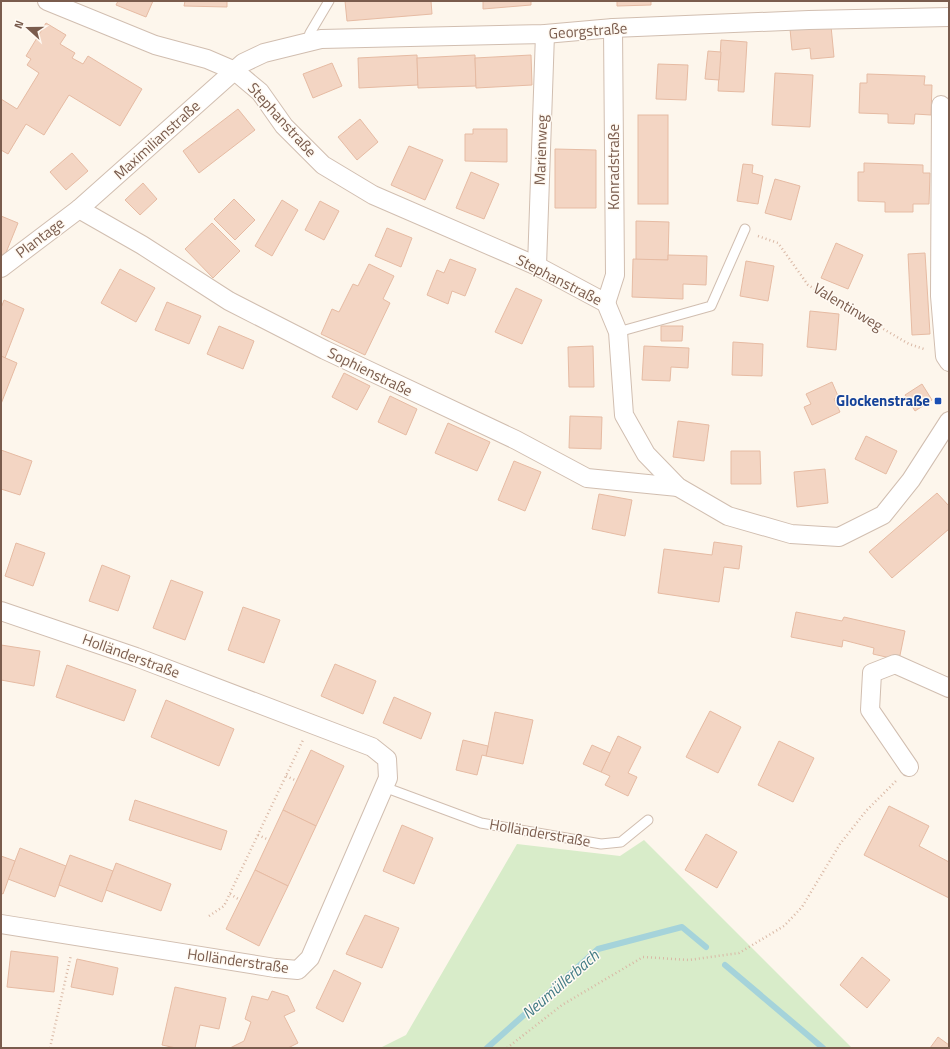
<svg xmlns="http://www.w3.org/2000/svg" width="950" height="1049" font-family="'Titillium Web',sans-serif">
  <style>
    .green { fill: #d8ecc9 }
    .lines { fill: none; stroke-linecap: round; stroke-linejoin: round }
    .stream { stroke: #a5d3da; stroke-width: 6 }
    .building { fill: #f3d5c3; stroke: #e6bba3 }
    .service-casing { stroke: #d1beb0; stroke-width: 11 }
    .minor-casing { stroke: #d1beb0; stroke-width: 20 }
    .path { stroke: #d9b8a5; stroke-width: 2.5; stroke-dasharray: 1 3; stroke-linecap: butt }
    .service { stroke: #fff; stroke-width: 9 }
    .minor { stroke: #fff; stroke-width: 18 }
    .transit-dot { fill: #1a4fb4; stroke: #fffaf3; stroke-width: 1.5 }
    .labels { text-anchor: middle; stroke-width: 3; stroke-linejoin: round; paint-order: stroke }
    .street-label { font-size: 15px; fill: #7a5c4d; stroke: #fffaf3 }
    .transit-label { font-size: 15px; font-weight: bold; fill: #164399; stroke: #fffaf3; text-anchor: end }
    .water-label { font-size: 16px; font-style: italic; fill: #437c86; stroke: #fffaf3 }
  </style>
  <rect width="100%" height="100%" fill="#fdf6ec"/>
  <!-- green -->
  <path class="green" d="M644,840L852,1048H380L406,1035L517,844L620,856Z"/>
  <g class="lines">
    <!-- stream -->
    <g class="stream">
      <path d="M725,965L823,1048"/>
      <path d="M487,1048L598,949L682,927L706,947"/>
    </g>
  </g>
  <!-- building -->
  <g class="building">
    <path d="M118,1H153L146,17L116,5Z"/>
    <path d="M185,1H227V7L184,6Z"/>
    <path d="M345,1H431L432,14L347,21Z"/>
    <path d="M483,1H531V5L483,9Z"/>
    <path d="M617,1H651V5L617,6Z"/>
    <path d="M46,23L66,35L60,44L75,53L72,58L83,64L88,56L142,89L120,126L69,95L44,135L26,124L8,154L1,150V99L17,109L39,73L27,65L31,59L26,56Z"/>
    <path d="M831,26L834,57L811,59L810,48L792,50L790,29Z"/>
    <path d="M721,40L747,42L744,92L718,91Z"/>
    <path d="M708,51L721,52L719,80L705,79Z"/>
    <path d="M417,55L418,85L359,88L358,58Z"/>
    <path d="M475,55L476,86L418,88L417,58Z"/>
    <path d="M531,55L532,85L476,88L475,58Z"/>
    <path d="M332,63L342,86L313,98L303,74Z"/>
    <path d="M658,64L688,65L686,100L656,99Z"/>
    <path d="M775,73L813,75L810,127L772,125Z"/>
    <path d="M867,74L925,76L924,85H932L931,115L915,114L914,124L888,123V114L859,113L860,83H867Z"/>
    <path d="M238,109L255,130L199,173L183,151Z"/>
    <rect x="638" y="115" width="30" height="89"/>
    <path d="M360,119L378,142L357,160L338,137Z"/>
    <path d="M473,129H507V162L465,161V134H473Z"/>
    <path d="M409,146L443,160L425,200L391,185Z"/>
    <path d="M555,149L596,150V208H555Z"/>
    <path d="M72,153L88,171L66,190L50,172Z"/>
    <path d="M864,163L923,165V173H930L929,204H913V212H885V202L858,201V172H864Z"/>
    <path d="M743,164L753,165L752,173L763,176L758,204L737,201Z"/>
    <path d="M471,172L499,184L484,219L456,208Z"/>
    <path d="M775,179L800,186L791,220L765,213Z"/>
    <path d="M143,183L157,199L140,215L125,200Z"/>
    <path d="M234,199L255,220L235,240L214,219Z"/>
    <path d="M282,200L298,210L272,256L255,246Z"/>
    <path d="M320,201L339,211L324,240L305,230Z"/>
    <path d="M1,216L18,223L1,265Z"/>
    <path d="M636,221L669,222L668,260H636Z"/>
    <path d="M212,223L240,251L213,278L185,249Z"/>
    <path d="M387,228L412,238L401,267L375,256Z"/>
    <path d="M836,243L863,255L848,289L821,278Z"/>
    <path d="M925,253L930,334L912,335L908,254Z"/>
    <path d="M668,255L707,256L706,285L683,284V299L632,297L633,259L668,260Z"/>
    <path d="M450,259L476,269L465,296L452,291L448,304L427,295L437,270L444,273Z"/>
    <path d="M746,261L774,266L768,301L740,296Z"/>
    <path d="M369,264L394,276L383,299L390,303L365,355L321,334L332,309L339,312L353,284L358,286Z"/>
    <path d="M120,269L155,288L136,322L101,303Z"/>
    <path d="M516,288L542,300L522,344L495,332Z"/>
    <path d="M4,300L24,309L5,358L1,356V308Z"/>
    <path d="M167,302L201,316L189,344L155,330Z"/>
    <path d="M810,311L839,314L836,350L807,347Z"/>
    <path d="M219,326L254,341L243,369L207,354Z"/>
    <path d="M661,326H683L682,341H661Z"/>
    <path d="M733,342L763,344L762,376L732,375Z"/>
    <path d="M593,346L594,387H569L568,347Z"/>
    <path d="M644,346L689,348L688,368L671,367L670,381L642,380Z"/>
    <path d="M1,356L17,363L1,404Z"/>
    <path d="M344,373L370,386L357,410L332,397Z"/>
    <path d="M832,382L838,396L834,399L840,412L812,425L804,407L811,404L806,394Z"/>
    <path d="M922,384L932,400L915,411L905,395Z"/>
    <path d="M390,396L417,409L406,435L378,422Z"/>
    <path d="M570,416L602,417L601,449L569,448Z"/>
    <path d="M678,421L709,425L704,461L673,457Z"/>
    <path d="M448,423L490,442L477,471L435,453Z"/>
    <path d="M866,436L897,451L886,474L855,459Z"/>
    <path d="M1,450L32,461L20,495L1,489Z"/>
    <path d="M731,451H760L761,484H731Z"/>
    <path d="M514,461L541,472L525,511L498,500Z"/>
    <path d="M825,469L828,503L797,507L794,472Z"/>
    <path d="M937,493L949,506V529L892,578L869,552Z"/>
    <path d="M599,494L632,500L625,536L592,529Z"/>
    <path d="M714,542L742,546L739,569L724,567L719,602L658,593L664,549L712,555Z"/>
    <path d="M16,543L45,553L33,586L5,576Z"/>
    <path d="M102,565L130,576L118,611L89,601Z"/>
    <path d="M171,580L203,592L185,640L153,628Z"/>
    <path d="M243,607L280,620L264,663L228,650Z"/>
    <path d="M796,612L842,621L844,617L905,631L899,660L873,654L874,648L843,640L842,647L791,637Z"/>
    <path d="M1,645L40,651L34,686L1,680Z"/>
    <path d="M335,664L376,681L363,714L321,696Z"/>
    <path d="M67,665L136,690L124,721L56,697Z"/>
    <path d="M394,697L431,713L421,739L383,723Z"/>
    <path d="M166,700L234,729L219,766L151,737Z"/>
    <path d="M710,711L741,727L718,773L686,757Z"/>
    <path d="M495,712L533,720L523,764L486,756Z"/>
    <path d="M618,736L641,747L628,773L637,777L628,796L605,785L610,776L601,772Z"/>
    <path d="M463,740L488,746L486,756L482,755L477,775L456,770Z"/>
    <path d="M779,741L814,758L793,802L758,785Z"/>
    <path d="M592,745L610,753L601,772L583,764Z"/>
    <path d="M311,750L344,766L316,826L283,810Z"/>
    <path d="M135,800L227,831L221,850L129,820Z"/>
    <path d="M889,806L929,826L919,846L949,862V898L864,855Z"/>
    <path d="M283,810L316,826L288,886L255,870Z"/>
    <path d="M402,825L433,838L414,884L383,871Z"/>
    <path d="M706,834L737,852L717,888L685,870Z"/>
    <path d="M20,848L66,866L55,897L8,879Z"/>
    <path d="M70,855L113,871L102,902L59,885Z"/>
    <path d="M1,856L15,861L3,894L1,893Z"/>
    <path d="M116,863L171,884L161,911L106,890Z"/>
    <path d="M255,870L288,886L259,946L226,929Z"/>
    <path d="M365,915L399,928L382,968L346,954Z"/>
    <path d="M11,951L58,957L54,992L7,987Z"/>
    <path d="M862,957L890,980L867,1008L840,985Z"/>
    <path d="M77,959L118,968L113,995L71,987Z"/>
    <path d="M334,970L361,983L343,1022L316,1008Z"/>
    <path d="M175,987L226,998L219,1029L200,1025L195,1048H176L162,1045Z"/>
    <path d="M272,991L288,996L295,1011L284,1016L298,1043L288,1048H230L244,1041L251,1022L245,1019L252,996L268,1000Z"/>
    <path d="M938,1037L949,1045V1048H930Z"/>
  </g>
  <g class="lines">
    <defs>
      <g id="service">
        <path d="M307,42L310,33L329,1"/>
        <path d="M618,332L711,306L745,229"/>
        <path d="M384,787L481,823L601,844L621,842L648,820"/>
      </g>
      <g id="minor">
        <path d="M47,1L155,45L207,59L235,71L260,92L284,126L323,165L373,195L537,266L606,303L618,332L624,415L646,454L678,487L728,516L791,534L839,537L883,515L911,480L949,421"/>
        <path d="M941,105L940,296L945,356L949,362"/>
        <path d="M79,209L142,245L229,301L325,350L516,440L587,478L678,487"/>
        <path d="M537,266L545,34"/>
        <path d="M1,268L79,209L243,63L264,53L321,39L545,34L613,28L809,20L949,17"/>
        <path d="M606,303L615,275L613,28"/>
        <path d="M1,611L136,657L372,747L387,759L388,778L310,958L298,970L275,968L1,924"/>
        <path d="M909,767L870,710L872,673L895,664L949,688"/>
      </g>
    </defs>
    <!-- service casing -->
    <use href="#service" class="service-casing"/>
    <!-- minor casing -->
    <use href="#minor" class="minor-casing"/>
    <!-- path -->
    <g class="path">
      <path d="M758,236L778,243L808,285L909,344L924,349"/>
      <path d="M286,776L297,781"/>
      <path d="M258,835L269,840"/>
      <path d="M230,894L240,900"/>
      <path d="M209,916L224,906L303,740"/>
      <path d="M50,1048L71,955"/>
      <path d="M507,1048L562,1005L643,957L689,960L739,953L784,926L802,907L840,844L866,811L896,781"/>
    </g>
    <!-- service -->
    <use href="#service" class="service"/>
    <!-- minor -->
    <use href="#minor" class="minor"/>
  </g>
  <!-- markers -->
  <rect class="transit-dot" x="934" y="397" width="8" height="8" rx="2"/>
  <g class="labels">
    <!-- street labels -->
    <g class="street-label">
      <text transform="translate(588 31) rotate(-4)" y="5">Georgstraße</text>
      <text transform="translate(282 120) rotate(48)" y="5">Stephanstraße</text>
      <text transform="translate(157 140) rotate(-42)" y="5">Maximilianstraße</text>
      <text transform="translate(541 150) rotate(-88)" y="5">Marienweg</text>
      <text transform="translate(614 167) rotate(-90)" y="5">Konradstraße</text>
      <text transform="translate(40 238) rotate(-37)" y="5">Plantage</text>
      <text transform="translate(559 280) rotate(27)" y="5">Stephanstraße</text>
      <text transform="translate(848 307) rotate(31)" y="5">Valentinweg</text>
      <text transform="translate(370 372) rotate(26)" y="5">Sophienstraße</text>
      <text transform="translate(131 656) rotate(20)" y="5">Holländerstraße</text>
      <text transform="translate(540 833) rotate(10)" y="5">Holländerstraße</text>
      <text transform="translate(238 961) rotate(8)" y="5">Holländerstraße</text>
    </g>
    <!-- transit labels -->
    <g class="transit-label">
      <text x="930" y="406">Glockenstraße</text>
    </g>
    <!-- water labels -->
    <g class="water-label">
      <text transform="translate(560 984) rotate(-41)" y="6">Neumüllerbach</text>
    </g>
  </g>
  <!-- border -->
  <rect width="950" height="1049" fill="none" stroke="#7a5c4d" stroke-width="4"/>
  <!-- north arrow -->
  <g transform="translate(28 28) rotate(291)" stroke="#fffaf3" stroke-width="3" paint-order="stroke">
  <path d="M0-3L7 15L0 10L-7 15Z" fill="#7a5c4d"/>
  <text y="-6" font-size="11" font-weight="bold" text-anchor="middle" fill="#7a5c4d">N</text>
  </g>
</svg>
